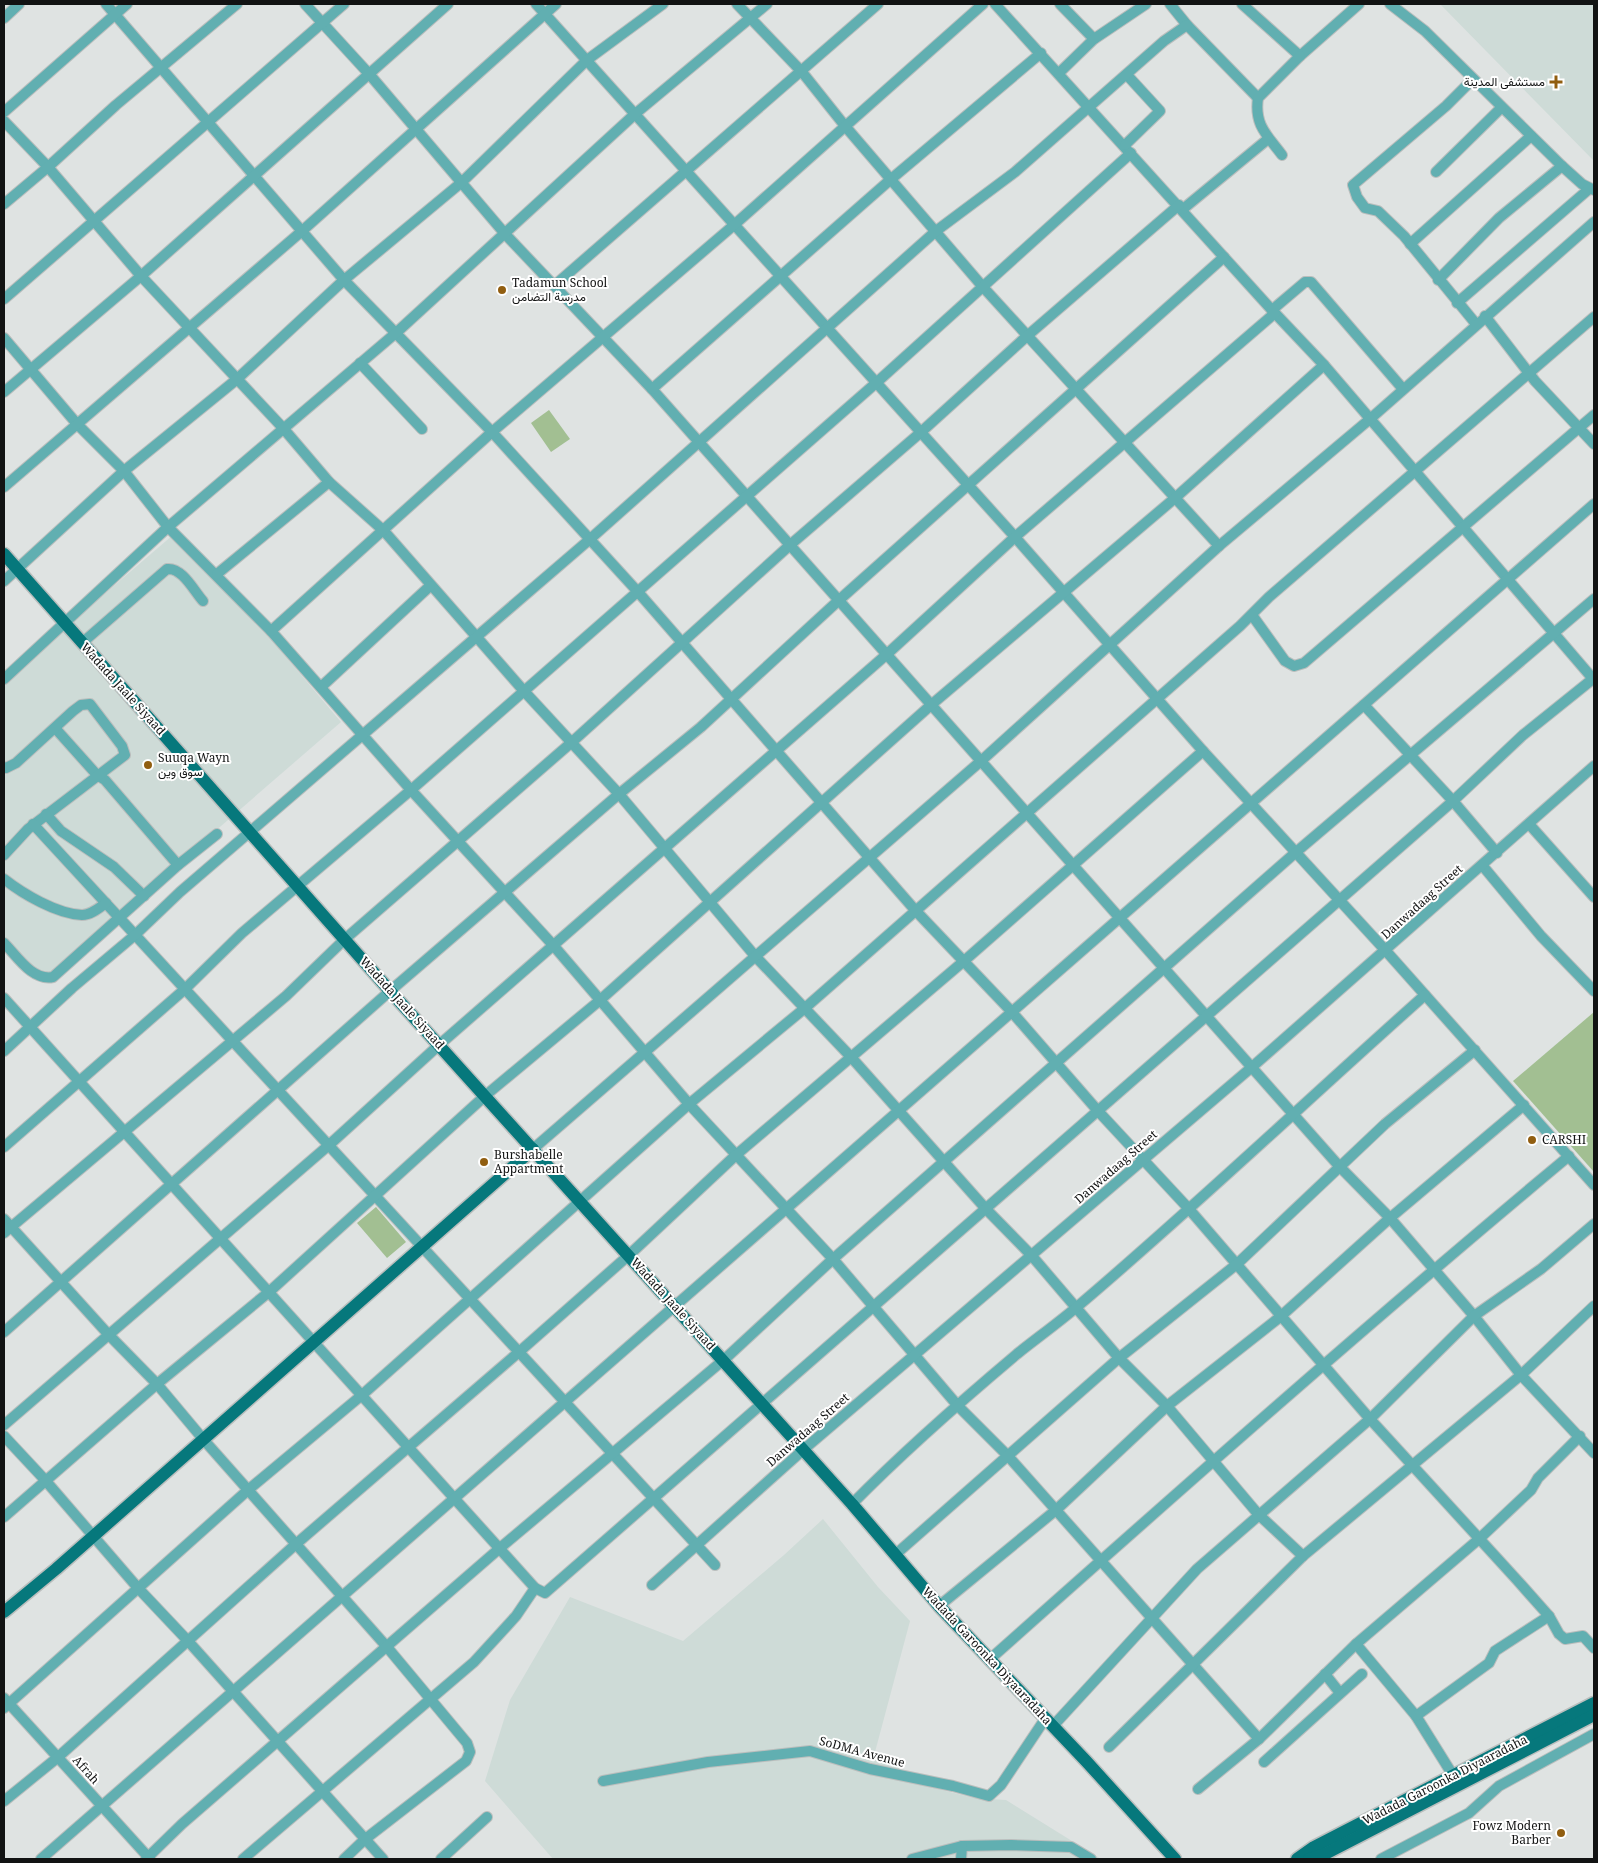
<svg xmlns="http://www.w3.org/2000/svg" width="1598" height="1863" font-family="'Noto Serif',Vazirmatn,serif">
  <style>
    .built { fill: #cedbd7 }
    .green { fill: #a2bf92 }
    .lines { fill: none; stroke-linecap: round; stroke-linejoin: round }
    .minor-casing { stroke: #babebd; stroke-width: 12 }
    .major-casing { stroke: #babebd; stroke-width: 15 }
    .minor { stroke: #61afb1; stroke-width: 10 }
    .major { stroke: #06787c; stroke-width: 12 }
    .poi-dot { fill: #915e10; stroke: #fff; stroke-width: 2 }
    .labels { text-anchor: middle; stroke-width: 4; stroke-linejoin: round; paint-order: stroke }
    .poi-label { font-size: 12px; fill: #121313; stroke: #fff; text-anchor: start }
    .street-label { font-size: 12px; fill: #121313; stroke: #fff }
  </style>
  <rect width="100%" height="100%" fill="#dfe3e2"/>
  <!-- built -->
  <g class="built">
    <path d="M1440,4H1594V161Z"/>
    <path d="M173,535L264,631L341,722L42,981L4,940V680Z"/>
    <path d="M823,1519L878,1587L910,1621L875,1752L926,1786L974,1798L1006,1800L1101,1859H553L485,1781L510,1700L570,1597L683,1641L784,1555Z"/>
  </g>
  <!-- green -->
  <g class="green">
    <path d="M549,410L570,439L551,452L531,423Z"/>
    <path d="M1594,1012V1172L1513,1081Z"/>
    <path d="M376,1207L406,1242L387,1258L357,1223Z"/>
  </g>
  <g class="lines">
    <defs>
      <g id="minor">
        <path d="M106,4L344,280L492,432L638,592L915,910L1011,1011L1098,1111L1189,1209L1370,1419L1517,1580L1549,1616L1559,1634L1565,1639L1583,1636L1594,1648"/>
        <path d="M305,4L370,75L506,235L652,389L1339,1166L1390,1218L1474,1316L1521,1375L1594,1453"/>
        <path d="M536,4L1015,537L1203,751L1386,951L1594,1185"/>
        <path d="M737,4L802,72L845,126L983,287L1219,546"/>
        <path d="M995,4L1270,308L1324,365L1594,680"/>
        <path d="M1060,4L1094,39"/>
        <path d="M1170,4L1187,25L1258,98"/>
        <path d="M1242,4L1300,56L1359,4"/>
        <path d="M1390,4L1425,31L1562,166L1582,184L1594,190"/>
        <path d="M4,18L19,4"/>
        <path d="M1059,73L1094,39L1146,4"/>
        <path d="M1472,80L1446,106L1353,185L1357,197L1365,208L1378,211L1404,236L1476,324"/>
        <path d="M4,112L127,4"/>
        <path d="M4,121L48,167L141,276L283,428L329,482L384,531L523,690L619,794L755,956L851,1057L986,1209L1032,1256L1119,1358L1167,1406L1258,1514L1303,1556"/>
        <path d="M1125,145L1160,111L1127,75"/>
        <path d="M1282,155C1267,135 1254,125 1258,98L1300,56"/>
        <path d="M1436,172L1501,108"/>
        <path d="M4,204L48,167L116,105L237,4"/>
        <path d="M1183,209L1268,139"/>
        <path d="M1410,244L1531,136"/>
        <path d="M1438,280L1499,218L1562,166"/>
        <path d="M555,285L878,4"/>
        <path d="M4,299L344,4"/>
        <path d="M1457,303L1589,189"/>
        <path d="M1272,310L1305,282H1311L1403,389"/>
        <path d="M1485,316L1535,381L1594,444"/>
        <path d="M4,338L77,424L124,471L168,527L271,631L411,790L553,945L689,1104L833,1259L958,1406L1008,1456L1259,1739"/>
        <path d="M360,363L422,429"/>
        <path d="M652,389L890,180L1041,53"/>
        <path d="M4,392L141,276L448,4"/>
        <path d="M4,487L302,231L556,4"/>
        <path d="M217,574L329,482"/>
        <path d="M4,581L124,471L236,380L344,280L462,182L587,60L663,4"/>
        <path d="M1252,615L1285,661L1294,666L1304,663L1594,415"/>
        <path d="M271,631L492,432L734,225L983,4"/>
        <path d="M82,643L167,569C182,567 194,591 203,601"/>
        <path d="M4,679L168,527L397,332L635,114L767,4"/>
        <path d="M321,687L430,586"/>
        <path d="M1364,705L1453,801L1497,853"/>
        <path d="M55,728L97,775L105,780L178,865"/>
        <path d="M4,767L6,768L16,763L73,711L81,705L90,704L122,746L125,755L28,829L4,855"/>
        <path d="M46,814L61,831L114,867L144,896"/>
        <path d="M33,824L715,1565"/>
        <path d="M1529,824L1594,897"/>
        <path d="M1482,865L1541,936L1594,991"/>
        <path d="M4,879C23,894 57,914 82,915C91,915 99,908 106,903"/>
        <path d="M4,943C17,956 32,981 53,977L178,865L217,834"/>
        <path d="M4,998L535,1588L545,1593L1453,801L1523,735L1594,678"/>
        <path d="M4,1051L72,988L135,935L180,892L589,540L936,231L1015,172L1164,41L1187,25"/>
        <path d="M4,1147L185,989L242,933L411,790L876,383L1131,153"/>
        <path d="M533,1149L981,761L1219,546L1370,419L1594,222"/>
        <path d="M4,1219L108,1334L157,1384L203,1439L387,1647L467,1743L470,1752L466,1761L364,1840L344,1859"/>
        <path d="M4,1233L286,996L345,939L572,742L790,545L920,433L1027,336L1179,205"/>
        <path d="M4,1332L390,991L619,794L701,727L838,601L1224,257"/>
        <path d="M4,1425L329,1145L439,1045L886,655L1015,537L1275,313"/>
        <path d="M4,1436L45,1480L138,1588L188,1641L383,1859"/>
        <path d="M852,1504C904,1451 960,1402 1017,1354C1037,1338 1058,1323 1078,1306C1196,1206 1309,1098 1425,995"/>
        <path d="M4,1517L157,1384L269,1292L486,1095L599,1001L931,705L1175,498L1324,365"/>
        <path d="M896,1554L1119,1358L1237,1264L1385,1124L1475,1050"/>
        <path d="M652,1585L803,1450L1252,1067L1594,766"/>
        <path d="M939,1606L1056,1510L1167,1406L1280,1317L1390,1218L1524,1105"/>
        <path d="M1356,1644L1416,1716L1454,1777"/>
        <path d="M989,1660C1180,1490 1372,1320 1569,1156"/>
        <path d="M1325,1674L1340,1693"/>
        <path d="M4,1698L150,1859"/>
        <path d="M4,1708L248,1490L362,1395L689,1104L805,1008L1240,626L1269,597L1594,317"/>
        <path d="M1416,1716L1489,1663L1495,1651L1549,1616"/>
        <path d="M1053,1726L1197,1569L1370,1419L1474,1316L1541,1269L1594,1224"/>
        <path d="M1109,1747L1303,1556L1521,1375L1594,1306"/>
        <path d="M1264,1762L1362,1674"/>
        <path d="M603,1781L708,1762L810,1751L870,1769L953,1786L989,1796L1001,1785L1045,1719"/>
        <path d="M1198,1789L1259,1739L1356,1644L1479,1539L1531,1490L1538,1478L1580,1436"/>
        <path d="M4,1801L57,1758L296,1544L519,1352L629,1255L736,1155L964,961L1203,751"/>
        <path d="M41,1859L1594,504"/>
        <path d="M146,1859L182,1824L500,1548L727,1357L833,1259L1295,853L1594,599"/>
        <path d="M243,1859L474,1662L516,1616L535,1588"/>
        <path d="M441,1859L487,1817"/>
        <path d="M912,1859L962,1846L1011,1845L1071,1847L1091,1859"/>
        <path d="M961,1859L962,1846"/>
        <path d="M1381,1859L1469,1813L1499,1786L1594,1734"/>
      </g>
      <g id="major">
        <path d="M4,554L390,991L852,1504L939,1606L1086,1761L1175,1859"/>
        <path d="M4,1612L56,1569L533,1149"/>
        <path d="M1297,1859L1314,1847L1594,1703"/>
        <path d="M1309,1859L1325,1854L1594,1715"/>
      </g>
    </defs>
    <!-- minor casing -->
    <use href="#minor" class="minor-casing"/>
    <!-- major casing -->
    <use href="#major" class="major-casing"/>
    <!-- minor -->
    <use href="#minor" class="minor"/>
    <!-- major -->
    <use href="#major" class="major"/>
  </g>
  <!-- markers -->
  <g class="poi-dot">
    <path d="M1553.5 74.5h5v5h5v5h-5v5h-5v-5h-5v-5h5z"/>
    <circle cx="502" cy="290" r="5"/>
    <circle cx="148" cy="765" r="5"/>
    <circle cx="1532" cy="1140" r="5"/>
    <circle cx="484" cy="1162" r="5"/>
    <circle cx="1561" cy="1833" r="5"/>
  </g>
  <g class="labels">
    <!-- poi labels -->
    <g class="poi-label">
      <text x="1545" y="86" text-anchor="end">مستشفى المدينة</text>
      <text x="512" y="287">Tadamun School<tspan x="512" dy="14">مدرسة التضامن</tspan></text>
      <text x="158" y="762">Suuqa Wayn<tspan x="158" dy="14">سوق وين</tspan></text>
      <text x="1542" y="1144">CARSHI</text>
      <text x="494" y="1159">Burshabelle<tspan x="494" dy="14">Appartment</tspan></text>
      <text x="1551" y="1830" text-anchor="end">Fowz Modern<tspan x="1551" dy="14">Barber</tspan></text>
    </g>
    <!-- street labels -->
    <g class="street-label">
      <text transform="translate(123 689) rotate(48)" y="4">Wadada Jaale Siyaad</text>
      <text transform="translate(1422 902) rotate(-42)" y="4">Danwadaag Street</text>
      <text transform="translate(402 1003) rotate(48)" y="4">Wadada Jaale Siyaad</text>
      <text transform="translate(1116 1167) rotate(-41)" y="4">Danwadaag Street</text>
      <text transform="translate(673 1304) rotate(48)" y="4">Wadada Jaale Siyaad</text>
      <text transform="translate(808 1430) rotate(-41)" y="4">Danwadaag Street</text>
      <text transform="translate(987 1656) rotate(47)" y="4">Wadada Garoonka Diyaaradaha</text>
      <text transform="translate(862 1752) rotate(15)" y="4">SoDMA Avenue</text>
      <text transform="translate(86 1770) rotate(48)" y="4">Afrah</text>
      <text transform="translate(1445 1780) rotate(-27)" y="4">Wadada Garoonka Diyaaradaha</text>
    </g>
  </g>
  <!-- border -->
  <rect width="1598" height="1863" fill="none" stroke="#121313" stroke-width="10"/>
</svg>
